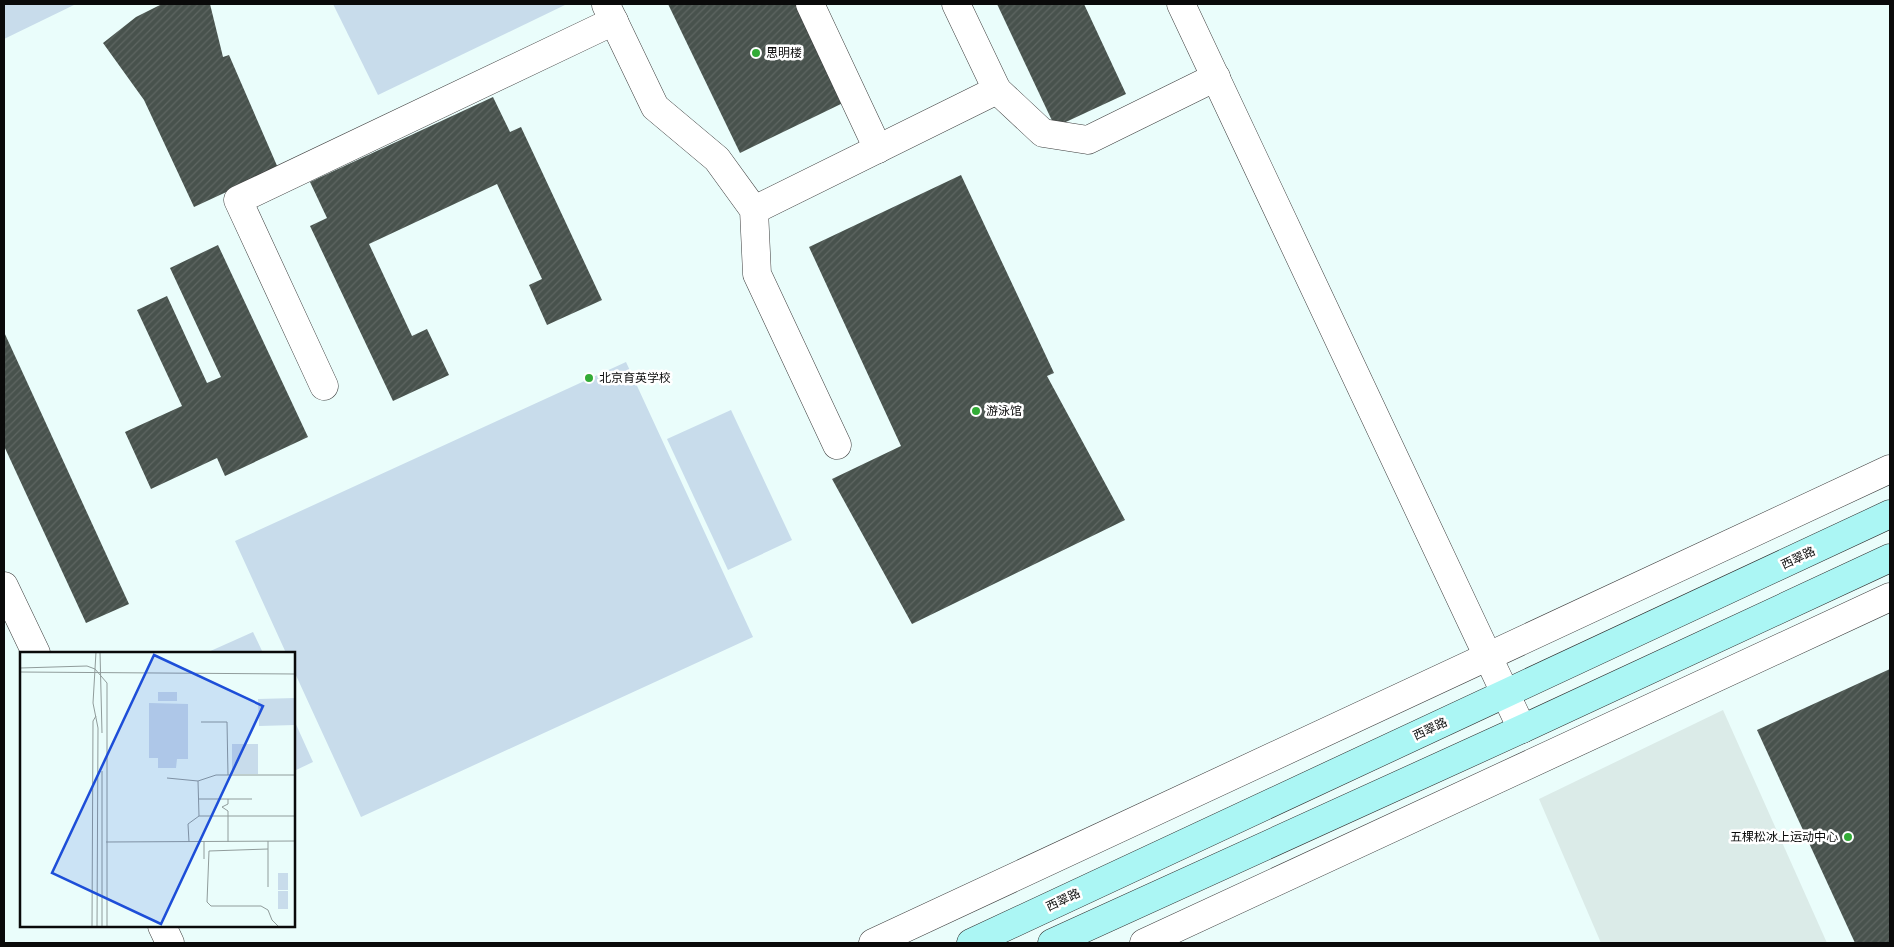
<svg xmlns="http://www.w3.org/2000/svg" width="1894" height="947" font-family="'IBM Plex Serif','Noto Sans SC',serif">
  <style>
    .pitch { fill: #c8dceb }
    .plaza { fill: #dbebe8 }
    .building { fill: url(#building-hatch) }
    .lines { fill: none; stroke-linecap: round; stroke-linejoin: round }
    .minor-casing { stroke: #3d3d3d; stroke-width: 29 }
    .tertiary-casing { stroke: #3d3d3d; stroke-width: 29 }
    .secondary-casing { stroke: #2c2c2c; stroke-width: 29 }
    .minor { stroke: #fff; stroke-width: 28 }
    .tertiary { stroke: #fff; stroke-width: 28 }
    .secondary { stroke: #abf6f4; stroke-width: 28 }
    .poi-dot { fill: #32ab36; stroke: #fff; stroke-width: 2 }
    .labels { text-anchor: middle; stroke-width: 5; stroke-linejoin: round; paint-order: stroke }
    .poi-label { font-size: 12px; fill: #0a0a0a; stroke: #fff; text-anchor: start }
    .street-label { font-size: 12px; fill: #0a0a0a; stroke: #fff }
    .inset-road { fill: none; stroke: #909c9b; stroke-width: 1 }
    .view { fill: #1d4ed8; fill-opacity: 0.15; stroke: #1d4ed8; stroke-width: 2.5 }
    .inset-edge { fill: none; stroke: #0a0a0a; stroke-width: 2.5 }
  </style>
  <defs>
    <pattern id="building-hatch" width="6" height="6" patternUnits="userSpaceOnUse" patternTransform="scale(1.25)"><rect width="6" height="6" fill="#48524d"/><path d="M-1 1l2-2M0 6l6-6M5 7l2-2" fill="none" stroke="#5e6662"/></pattern>
  </defs>
  <rect width="100%" height="100%" fill="#eafdfb"/>
  <!-- pitch -->
  <g class="pitch">
    <path d="M4,4H76L4,39Z"/>
    <path d="M333,4H567L378,95Z"/>
    <path d="M626,362L753,637L361,817L294,671V653H286L235,541Z"/>
    <path d="M731,410L792,540L728,570L667,439Z"/>
    <path d="M253,632L263,653H206Z"/>
    <path d="M294,720L313,762L294,771Z"/>
  </g>
  <!-- plaza -->
  <path class="plaza" d="M1723,710L1827,943H1601L1539,799Z"/>
  <!-- building -->
  <g class="building">
    <path d="M162,4H210L223,57L229,55L278,168L194,207L144,100L103,43L136,17Z"/>
    <path d="M668,4H798L845,102L740,153Z"/>
    <path d="M997,4H1084L1126,94L1055,127Z"/>
    <path d="M493,97L510,132L521,127L602,300L547,325L529,285L542,279L497,184L369,244L412,336L427,329L449,375L393,401L310,226L327,218L310,182Z"/>
    <path d="M961,175L1054,373L1047,376L1125,520L912,624L832,479L901,446L809,247Z"/>
    <path d="M218,245L308,437L225,476L217,458L151,489L125,432L182,406L137,310L167,296L207,383L221,377L170,268Z"/>
    <path d="M4,332L129,604L86,623L4,446Z"/>
    <path d="M1890,669V943H1855L1757,730Z"/>
  </g>
  <g class="lines">
    <defs>
      <g id="minor">
        <path d="M810,4L878,149"/>
        <path d="M1181,4L1522,729"/>
        <path d="M606,5L655,107L717,159L754,210L757,274L837,445"/>
        <path d="M997,90L1043,133L1088,140L1216,77"/>
        <path d="M754,210L997,90L956,4"/>
        <path d="M324,386L238,200L614,21"/>
        <path d="M873,943L1890,469"/>
        <path d="M1144,943L1890,597"/>
      </g>
      <g id="tertiary">
        <path d="M4,586L36,653"/>
        <path d="M162,926L170,943"/>
      </g>
      <g id="secondary">
        <path d="M971,943L1890,514"/>
        <path d="M1052,943L1522,729L1890,558"/>
      </g>
    </defs>
    <!-- minor casing -->
    <use href="#minor" class="minor-casing"/>
    <!-- tertiary casing -->
    <use href="#tertiary" class="tertiary-casing"/>
    <!-- secondary casing -->
    <use href="#secondary" class="secondary-casing"/>
    <!-- minor -->
    <use href="#minor" class="minor"/>
    <!-- tertiary -->
    <use href="#tertiary" class="tertiary"/>
    <!-- secondary -->
    <use href="#secondary" class="secondary"/>
  </g>
  <!-- markers -->
  <g class="poi-dot">
    <circle cx="756" cy="53" r="5"/>
    <circle cx="589" cy="378" r="5"/>
    <circle cx="976" cy="411" r="5"/>
    <circle cx="1848" cy="837" r="5"/>
  </g>
  <g class="labels">
    <!-- poi labels -->
    <g class="poi-label">
      <text x="766" y="57">思明楼</text>
      <text x="599" y="382">北京育英学校</text>
      <text x="986" y="415">游泳馆</text>
      <text x="1838" y="841" text-anchor="end">五棵松冰上运动中心</text>
    </g>
    <!-- street labels -->
    <g class="street-label">
      <text transform="translate(1798 558) rotate(-25)" y="4">西翠路</text>
      <text transform="translate(1430 729) rotate(-25)" y="4">西翠路</text>
      <text transform="translate(1063 900) rotate(-25)" y="4">西翠路</text>
    </g>
  </g>
  <!-- overview -->
  <g transform="translate(20 652)">
    <rect width="275" height="275" fill="#eafdfb"/>
    <path d="M138,40H157V49H138ZM275,46V73L239,74L238,47ZM129,51L168,52V107H157L156,116H138V106H129ZM212,92H238V122H212ZM258,221H268V238H258ZM258,239H268V257H258Z" fill="#c8dceb"/>
    <path class="inset-road" d="M76,0L73,51L78,76L77,275M80,0L82,81M0,16L67,14L75,17L87,31V275M0,20L275,22M181,70H207L208,123M82,119V275M147,126L178,129L196,123H275M178,129L179,164H275M179,147H232M208,159V190M208,159L202,155L208,152V147M248,189V197L189,199L187,250L191,254H241L248,258L252,268L259,275M86,190L275,189M169,190L168,172L179,164M184,190V207M248,235V197M72,275L73,69L76,64"/>
    <path class="view" d="M134,3L243,54L141,272L32,221Z"/>
    <rect width="275" height="275" class="inset-edge"/>
  </g>
  <!-- border -->
  <rect width="1894" height="947" fill="none" stroke="#0a0a0a" stroke-width="10"/>
</svg>
